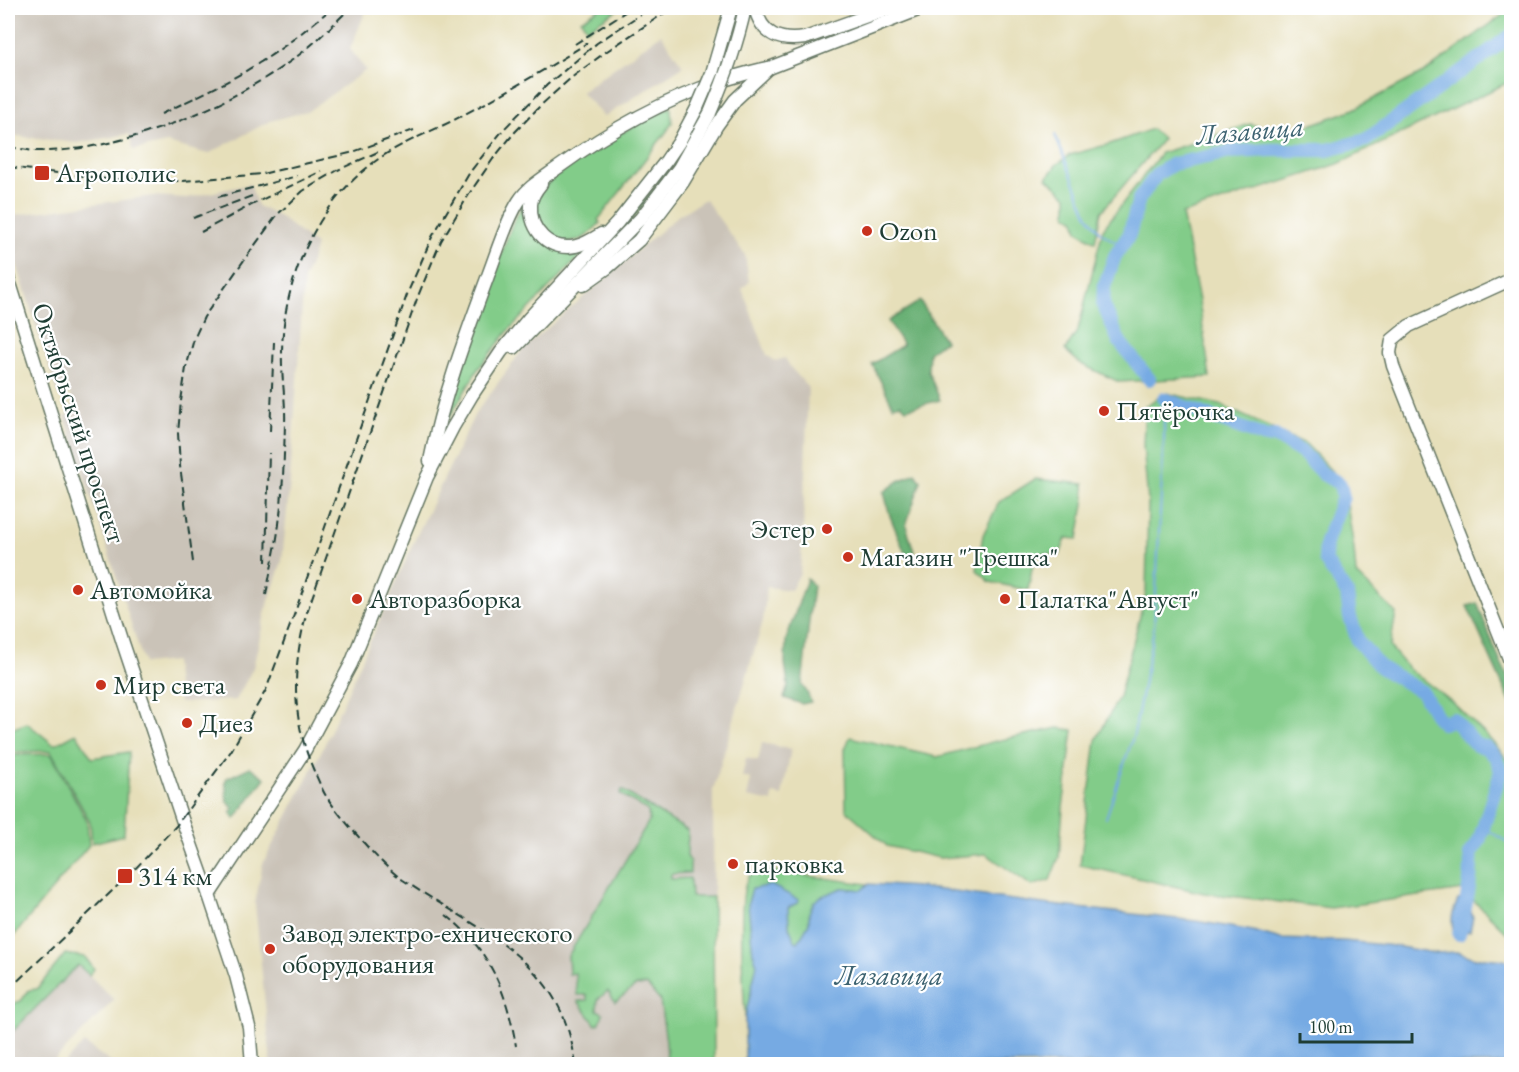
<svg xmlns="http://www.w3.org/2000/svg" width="1519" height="1072" font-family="'EB Garamond',serif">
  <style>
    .industrial { fill: #cac3b8 }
    .green { fill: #82cc89; stroke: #50845e; stroke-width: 1.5 }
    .forest { fill: #69b075; stroke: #447654; stroke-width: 1.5 }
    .water { fill: #76aae3; stroke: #4a748c; stroke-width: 1.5 }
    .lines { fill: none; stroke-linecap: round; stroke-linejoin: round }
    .stream { stroke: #76aae3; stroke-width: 2 }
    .river { stroke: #76aae3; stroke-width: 14 }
    .major-casing { stroke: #657663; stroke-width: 15 }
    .major { stroke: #fff; stroke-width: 12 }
    .rail { stroke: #1f3d34; stroke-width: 2; stroke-dasharray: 9 4.5; stroke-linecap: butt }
    .major-bridge-casing { stroke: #657663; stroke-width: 15; stroke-linecap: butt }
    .major-bridge { stroke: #fff; stroke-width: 12 }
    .poi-dot { fill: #c8321e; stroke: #fff; stroke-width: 2 }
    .labels { text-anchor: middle; stroke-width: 4.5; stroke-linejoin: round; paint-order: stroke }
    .poi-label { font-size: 27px; fill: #1f3d34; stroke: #fff; text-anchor: start }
    .street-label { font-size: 27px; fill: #1f3d34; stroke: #fff }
    .water-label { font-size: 28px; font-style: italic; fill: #3d6371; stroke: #fff }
  </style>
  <rect width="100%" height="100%" fill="#fff"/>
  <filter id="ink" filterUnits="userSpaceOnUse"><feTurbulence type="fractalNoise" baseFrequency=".0167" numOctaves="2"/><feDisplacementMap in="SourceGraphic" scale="12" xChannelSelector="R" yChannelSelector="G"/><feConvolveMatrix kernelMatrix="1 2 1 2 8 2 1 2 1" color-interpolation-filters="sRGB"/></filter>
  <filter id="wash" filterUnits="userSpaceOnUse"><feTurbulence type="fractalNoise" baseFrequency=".008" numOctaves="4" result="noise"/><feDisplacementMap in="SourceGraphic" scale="24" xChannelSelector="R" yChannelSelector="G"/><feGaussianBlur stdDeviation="1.35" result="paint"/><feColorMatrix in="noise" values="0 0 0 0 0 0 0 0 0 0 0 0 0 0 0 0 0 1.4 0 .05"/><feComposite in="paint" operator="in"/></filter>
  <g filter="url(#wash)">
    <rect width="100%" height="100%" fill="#e6dfba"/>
    <!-- industrial -->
    <g class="industrial">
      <path d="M8,8H367L350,49L366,70L308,111L270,121L208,154L167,143L133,150L129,134L77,143L8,135Z"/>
      <path d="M661,34L683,66L604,117L581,92Z"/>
      <path d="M250,184L258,206L277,215L316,245L311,262L304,278L290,481L282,561L266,610L253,668L236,700L179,703L174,661L144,664L65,416L76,412L69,392L58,396L8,236V216L153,196L187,198Z"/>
      <path d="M705,199L745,255L749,282L742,289L767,355L775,361L785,358L791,368L808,387L803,532L800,573L791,590L767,587L763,621L713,790L714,1064H271L255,904L263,863L323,748L417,535L475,414L523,349L679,215Z"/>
      <path d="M762,743L791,749L782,796L773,794L772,802L747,797L751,779L742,777L746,758L758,761Z"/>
      <path d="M78,964L114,1000L51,1064H8V1036Z"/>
      <path d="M84,1043L113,1064H63Z"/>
    </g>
    <!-- green -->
    <g class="green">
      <path d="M600,8H620L587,29L581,20Z"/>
      <path d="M1511,9V81L1338,164L1182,214L1199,301L1210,377L1119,382L1081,364L1065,350L1078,330L1103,229L1161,153L1250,124L1285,134L1352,110L1425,72Z"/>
      <path d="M670,107L671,109L672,123L667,131L598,220L600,223C583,241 582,241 557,242L539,226C538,220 535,210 535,203C540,173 642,121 670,107Z"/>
      <path d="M698,118L701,120C676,162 652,197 619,234L616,232L653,189L675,157Z"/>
      <path d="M1152,129L1163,139L1101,212L1095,242L1078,231L1075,220L1067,215V196L1047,178L1056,165L1070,155L1110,144Z"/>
      <path d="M526,199L536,236L588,248L510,329L478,369L439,435L496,268L513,222Z"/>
      <path d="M1166,393L1220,405L1306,444L1344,484L1354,549L1356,574L1396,613L1390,647L1409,669L1451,701L1488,737L1511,763V937L1463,890L1331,908L1204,893L1080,865L1096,740L1119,697L1146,593L1148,502L1143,445L1145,406Z"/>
      <path d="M1035,479L1084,484L1085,498L1078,539L1066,538L1060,555L1041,553L1034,559L1028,590L990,582L977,570L983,535L999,502Z"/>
      <path d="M27,723L53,744H56L76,733L92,758L129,752L124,835L92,843L90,822L51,751L8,752V724L9,730Z"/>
      <path d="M1058,728L1073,730L1063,808L1059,857L1050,880L1032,886L986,854L940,858L887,846L846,810L845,749L850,737L937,757L996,741Z"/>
      <path d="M51,754L87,821L89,845L8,943V755Z"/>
      <path d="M622,790L688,831L687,856L690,861V873L671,874V879L690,878L691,897H713L714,1064H667L666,1041L660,1001L647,985L636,986L615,1002L608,991L598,999L597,1010L603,1013L600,1023L596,1025L578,1001L587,1000V995H577L575,973L569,974L568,956L649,821L648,811L620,794Z"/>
      <path d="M766,870L868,884L862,890L842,888L809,913V923L799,942H795L789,927L788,907L797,903L752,889L748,903L753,953L757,964L745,1018C744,993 736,891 749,876C754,871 760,871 766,870Z"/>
      <path d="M65,954L85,957L94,969L89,975L78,965L8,1036V1006L11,1004L21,1001L29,990L37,989Z"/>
    </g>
    <!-- forest -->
    <g class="forest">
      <path d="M920,301L945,341L929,352L928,371L940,400L906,409L901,404L893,406L872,364L903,345L888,321Z"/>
      <path d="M915,473L921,481L906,525L915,555L907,558L890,516L884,492L899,481Z"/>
      <path d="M807,579L813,585L802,685L807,692L811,702L802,704L784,698L788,686L785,663L786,640Z"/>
      <path d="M1477,603L1498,656L1511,684V704L1467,606Z"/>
      <path d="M250,767L265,778L235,819L231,813L233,809L231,805L227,801C225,793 228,791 225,782L227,778Z"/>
    </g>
    <!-- water -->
    <g class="water">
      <path d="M868,884L919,887L1043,904L1196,921L1253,931L1281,939L1344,941L1395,946L1434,953L1458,952L1475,958H1486L1511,961V1064H745V1018L757,964L753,953L748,903L752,889L771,885L799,900L797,903L788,908L789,927L795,941L798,942L809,923V913L814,902L820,897L842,888L862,890Z"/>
      <path d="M1467,899H1471V902L1469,907L1473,917L1470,931L1455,934C1449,922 1453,911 1458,900Z"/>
    </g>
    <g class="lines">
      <!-- stream -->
      <g class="stream">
        <path d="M1055,135L1087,214L1100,232L1122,246"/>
        <path d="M1106,818L1134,734L1154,628L1164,438V399"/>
        <path d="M1484,828L1512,845"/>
      </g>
      <!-- river -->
      <g class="river">
        <path d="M1149,379L1119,341L1103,304L1104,287L1115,256L1129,235L1139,199L1157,174L1173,164L1231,152L1272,150H1328L1366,140L1512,35"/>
        <path d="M1164,399L1265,437L1275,436L1303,453L1323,474L1340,484L1343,497L1326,542L1325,560L1347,594L1350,617L1358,641L1380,667L1422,692L1437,717L1443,723L1453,719L1476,745L1485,747L1496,757L1501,771L1479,841L1470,854C1474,877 1464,911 1459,934"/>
      </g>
    </g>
  </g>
  <g filter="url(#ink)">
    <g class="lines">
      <defs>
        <g id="major">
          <path d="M755,8C762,35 779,42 805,38L889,8"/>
          <path d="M541,184C536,190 531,197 531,205C529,230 550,252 576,246C585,244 593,239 601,234"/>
          <path d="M8,277L123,643L182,819L209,895L236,976L249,1027L252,1064"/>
          <path d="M1512,279L1409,326L1392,340L1390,353L1393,366L1512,666"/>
          <path d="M583,285L607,268L639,240L683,182L717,125L735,100L769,68"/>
          <path d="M514,348L641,218L679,168L710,113"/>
          <path d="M430,461C443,396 466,335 489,273C497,252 507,219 519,201C528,187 542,179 556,169C607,132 661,101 721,81C737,76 752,71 769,68L923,8"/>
          <path d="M209,895L305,750L351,664L427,477L453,427L472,395L501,352L529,318L617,223L666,161L679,142L697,108"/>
        </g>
      </defs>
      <!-- major casing -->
      <use href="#major" class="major-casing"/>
      <!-- major -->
      <use href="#major" class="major"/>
      <!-- rail -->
      <g class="rail">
        <path d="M575,44L631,8"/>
        <path d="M161,114C194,98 227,83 259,63C284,48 309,27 332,8"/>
        <path d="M8,147C16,148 26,150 35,151C118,153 218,111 285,65C309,49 330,28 350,8"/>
        <path d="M8,167L107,179L182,181L262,174L350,153L414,130"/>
        <path d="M218,197L297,176"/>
        <path d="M193,218L252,196"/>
        <path d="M201,232L257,202L322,171"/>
        <path d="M270,431L274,342"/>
        <path d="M193,562L180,466L178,433L181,401L186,368L194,339L204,317L249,253L277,215L303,191L338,170L380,151"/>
        <path d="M266,562L269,453"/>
        <path d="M266,595C270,572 276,548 279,524C283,491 284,457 285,424C286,400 281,376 282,352C283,279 317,203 377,160C401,143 428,133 454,120C499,96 544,71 587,43"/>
        <path d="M446,915C490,950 507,992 516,1046"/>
        <path d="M8,990L133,871L176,826L231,751L266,690L294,615L408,292L432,237L470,172L503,130L547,85L597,43L650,8"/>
        <path d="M576,1064C572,1042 567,1020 555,1000C524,945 453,914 403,880C385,867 371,851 357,835C346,823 335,809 326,796C321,788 318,779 314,771C291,718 292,670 306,615L418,296L441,241L471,191L493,159L515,132L541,105L571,78L607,51L672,8"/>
      </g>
      <defs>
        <g id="major-bridge">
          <path d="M697,108L712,73L731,8"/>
          <path d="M710,113C725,78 737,45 745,8"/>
        </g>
      </defs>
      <!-- major-bridge casing -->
      <use href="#major-bridge" class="major-bridge-casing"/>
      <!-- major-bridge -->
      <use href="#major-bridge" class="major-bridge"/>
    </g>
  </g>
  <!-- markers -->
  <g class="poi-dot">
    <rect x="34" y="165" width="16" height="16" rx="3"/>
    <circle cx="867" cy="231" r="6"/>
    <circle cx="1104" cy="411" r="6"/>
    <circle cx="827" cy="529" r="6"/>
    <circle cx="848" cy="557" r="6"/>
    <circle cx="78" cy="590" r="6"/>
    <circle cx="357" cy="599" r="6"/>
    <circle cx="1005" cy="599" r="6"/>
    <circle cx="101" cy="685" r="6"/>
    <circle cx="187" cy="723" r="6"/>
    <circle cx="733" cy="864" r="6"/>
    <rect x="117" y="868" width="16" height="16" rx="3"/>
    <circle cx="270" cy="949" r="6"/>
  </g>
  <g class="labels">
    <!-- poi labels -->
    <g class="poi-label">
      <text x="56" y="182">Агрополис</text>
      <text x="879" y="240">Ozon</text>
      <text x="1116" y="420">Пятёрочка</text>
      <text x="815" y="538" text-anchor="end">Эстер</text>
      <text x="860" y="566">Магазин "Трешка"</text>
      <text x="90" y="599">Автомойка</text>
      <text x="369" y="608">Авторазборка</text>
      <text x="1017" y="608">Палатка"Август"</text>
      <text x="113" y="694">Мир света</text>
      <text x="199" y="732">Диез</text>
      <text x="745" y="873">парковка</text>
      <text x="138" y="885">314 км</text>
      <text x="282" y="942">Завод электро-ехнического<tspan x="282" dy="31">оборудования</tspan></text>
    </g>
    <!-- street labels -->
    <g class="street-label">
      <text transform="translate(79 423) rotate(72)" y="9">Октябрьский проспект</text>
    </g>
    <!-- water labels -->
    <g class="water-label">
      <text transform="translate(1250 130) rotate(-5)" y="10">Лазавица</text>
      <text x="889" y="985">Лазавица</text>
    </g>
  </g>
  <!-- margin -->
  <rect width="1519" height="1072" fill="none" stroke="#fff" stroke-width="30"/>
  <!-- scale -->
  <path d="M1300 1033v9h112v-9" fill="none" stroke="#1f3d34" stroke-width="3"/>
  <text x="1309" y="1033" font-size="18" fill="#1f3d34" stroke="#ffffff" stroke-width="4.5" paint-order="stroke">100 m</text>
</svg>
